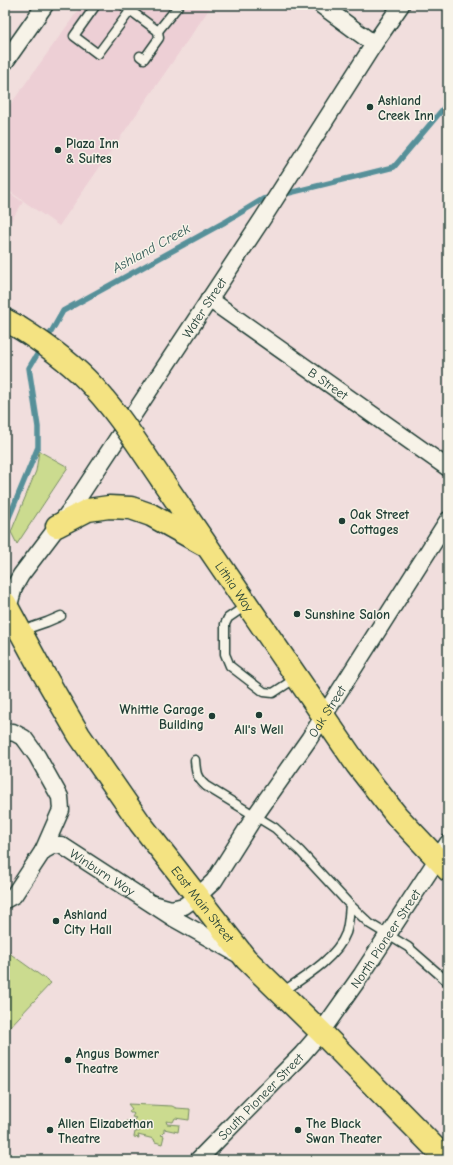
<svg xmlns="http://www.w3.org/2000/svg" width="453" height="1165" font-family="'Comic Neue',sans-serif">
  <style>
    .built { fill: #edcfd5 }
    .green { fill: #cbdb8f; stroke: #758c62 }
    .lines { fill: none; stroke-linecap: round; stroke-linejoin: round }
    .stream { stroke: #579099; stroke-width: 5.5 }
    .service-casing { stroke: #1f3d34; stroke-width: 11 }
    .minor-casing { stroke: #1f3d34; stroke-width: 19 }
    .primary-casing { stroke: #1f3d34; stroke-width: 25 }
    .service { stroke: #f7f3e8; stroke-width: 8 }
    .minor { stroke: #f7f3e8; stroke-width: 16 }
    .primary { stroke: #f4e382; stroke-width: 22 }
    .primary-bridge-casing { stroke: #1f3d34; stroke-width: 25; stroke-linecap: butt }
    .primary-bridge { stroke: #f4e382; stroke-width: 22 }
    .poi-dot { fill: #1f3d34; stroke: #f7f3e8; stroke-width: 1.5 }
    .labels { text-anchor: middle; stroke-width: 3; stroke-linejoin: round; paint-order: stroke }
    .poi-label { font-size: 13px; font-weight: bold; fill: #1f3d34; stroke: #f7f3e8; text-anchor: start }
    .street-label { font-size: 13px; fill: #1f3d34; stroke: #f7f3e8 }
    .water-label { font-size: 14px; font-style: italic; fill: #325956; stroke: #f7f3e8 }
  </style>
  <rect width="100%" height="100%" fill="#f1dedd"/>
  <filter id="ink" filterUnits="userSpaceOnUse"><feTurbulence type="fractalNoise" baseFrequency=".025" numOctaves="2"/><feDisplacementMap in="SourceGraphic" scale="8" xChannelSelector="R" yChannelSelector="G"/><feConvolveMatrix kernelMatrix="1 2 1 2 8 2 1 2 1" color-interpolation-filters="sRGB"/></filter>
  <g filter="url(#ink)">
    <!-- built -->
    <g class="built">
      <path d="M82,5H212L59,226L5,188V112Z"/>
      <path d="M5,190L23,202L5,230Z"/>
    </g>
    <!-- green -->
    <g class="green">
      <path d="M39,451L68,467L17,544L11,532L36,471Z"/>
      <path d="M5,950L51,983L5,1032Z"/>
      <path d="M128,1104L172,1106L176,1108L190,1109L189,1120L175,1118L173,1122L166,1121L167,1124L179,1125L178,1132L164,1129V1132L161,1135L164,1136L162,1144L155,1142L154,1139L138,1135L139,1138L134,1137L135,1132L140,1131V1128L125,1125L126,1121L131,1122L136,1118L132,1117L134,1114L133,1113H130L129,1111L132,1109Z"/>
    </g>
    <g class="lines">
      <!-- stream -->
      <g class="stream">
        <path d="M281,195L394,167L448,103"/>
        <path d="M46,341L63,311L225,222L263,199L273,197"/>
        <path d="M5,527L38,447V427L29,368L41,348"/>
      </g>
      <defs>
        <g id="service">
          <path d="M96,5L74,36L98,54L130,11"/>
          <path d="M123,5L158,31L179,5"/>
          <path d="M140,56L144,59L159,38L158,31"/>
          <path d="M247,605L228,618L225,624V654L230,666L264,692L273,693L296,678"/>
          <path d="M21,631L47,622L61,616"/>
          <path d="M195,760C196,773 196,777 206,786L275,828L300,851L350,905L370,924L408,947L448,982"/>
          <path d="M282,992C303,978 337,958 346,933C349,924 349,914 350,905"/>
        </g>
        <g id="minor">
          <path d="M321,5L374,44"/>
          <path d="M5,62L45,5"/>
          <path id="s1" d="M209,299L448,468"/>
          <path id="s2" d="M5,630L8,609L14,587L21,575L71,509L263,218L374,44L401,5"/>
          <path d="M5,733L13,732L24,738L37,756L60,797L61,810L43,851"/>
          <path id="s3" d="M5,900L14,895L43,851L54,845H61L175,919L241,956"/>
          <path id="s4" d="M153,904L171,909L184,906L198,896L214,881L255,816L309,739L448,520"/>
          <path id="s5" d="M198,1160L302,1054L321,1032L362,974L448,843"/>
        </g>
        <g id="primary">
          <path d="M5,320L18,327"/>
          <path id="s6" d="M162,480L357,765L397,816L448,870"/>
          <path d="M57,526L88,510L109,507L131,508L151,515L203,544"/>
          <path id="s7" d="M5,603L38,664L79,735L140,823L246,959L321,1032L447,1160"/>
        </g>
      </defs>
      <!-- service casing -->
      <use href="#service" class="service-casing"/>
      <!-- minor casing -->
      <use href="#minor" class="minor-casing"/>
      <!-- primary casing -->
      <use href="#primary" class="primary-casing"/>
      <!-- service -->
      <use href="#service" class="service"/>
      <!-- minor -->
      <use href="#minor" class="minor"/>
      <!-- primary -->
      <use href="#primary" class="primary"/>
      <defs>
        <path id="primary-bridge" d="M18,327C42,342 66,359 86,379C116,409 138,445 162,480"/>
      </defs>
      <!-- primary-bridge casing -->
      <use href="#primary-bridge" class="primary-bridge-casing"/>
      <!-- primary-bridge -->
      <use href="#primary-bridge" class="primary-bridge"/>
    </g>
  </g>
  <!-- markers -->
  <g class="poi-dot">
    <circle cx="370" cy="107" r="4"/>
    <circle cx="58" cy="150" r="4"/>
    <circle cx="342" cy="521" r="4"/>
    <circle cx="297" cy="614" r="4"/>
    <circle cx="259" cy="715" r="4"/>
    <circle cx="212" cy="716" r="4"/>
    <circle cx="56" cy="921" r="4"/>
    <circle cx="68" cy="1060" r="4"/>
    <circle cx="50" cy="1130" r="4"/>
    <circle cx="298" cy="1130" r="4"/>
  </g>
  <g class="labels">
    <!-- poi labels -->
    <g class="poi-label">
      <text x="378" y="105">Ashland<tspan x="378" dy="15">Creek Inn</tspan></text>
      <text x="66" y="148">Plaza Inn<tspan x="66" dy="15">&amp; Suites</tspan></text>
      <text x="350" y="519">Oak Street<tspan x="350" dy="15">Cottages</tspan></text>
      <text x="305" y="619">Sunshine Salon</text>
      <text x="204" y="714" text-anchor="end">Whittle Garage<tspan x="204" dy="15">Building</tspan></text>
      <text x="259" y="734" text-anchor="middle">All's Well</text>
      <text x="64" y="919">Ashland<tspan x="64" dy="15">City Hall</tspan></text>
      <text x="76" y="1058">Angus Bowmer<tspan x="76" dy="15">Theatre</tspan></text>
      <text x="58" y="1128">Allen Elizabethan<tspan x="58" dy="15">Theatre</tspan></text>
      <text x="306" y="1128">The Black<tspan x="306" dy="15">Swan Theater</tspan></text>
    </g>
    <!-- street labels -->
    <g class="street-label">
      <text dy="5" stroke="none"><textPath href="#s2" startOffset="382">Water Street</textPath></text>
      <text dy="5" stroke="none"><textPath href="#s1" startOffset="146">B Street</textPath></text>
      <text dy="5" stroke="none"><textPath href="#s6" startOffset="129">Lithia Way</textPath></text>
      <text dy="5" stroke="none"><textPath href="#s4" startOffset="275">Oak Street</textPath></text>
      <text dy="5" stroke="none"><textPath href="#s3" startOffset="132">Winburn Way</textPath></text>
      <text dy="5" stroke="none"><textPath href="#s7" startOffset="361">East Main Street</textPath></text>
      <text dy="5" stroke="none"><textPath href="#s5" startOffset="291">North Pioneer Street</textPath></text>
      <text dy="5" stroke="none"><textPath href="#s5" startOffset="89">South Pioneer Street</textPath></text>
    </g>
    <!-- water labels -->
    <g class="water-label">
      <text transform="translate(151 248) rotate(-29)" y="5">Ashland Creek</text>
    </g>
  </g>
  <!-- margin -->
  <rect width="453" height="1165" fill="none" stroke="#f7f3e8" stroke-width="20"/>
  <rect x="10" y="10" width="433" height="1145" fill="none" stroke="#1f3d34" stroke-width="1.5" filter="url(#ink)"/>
</svg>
